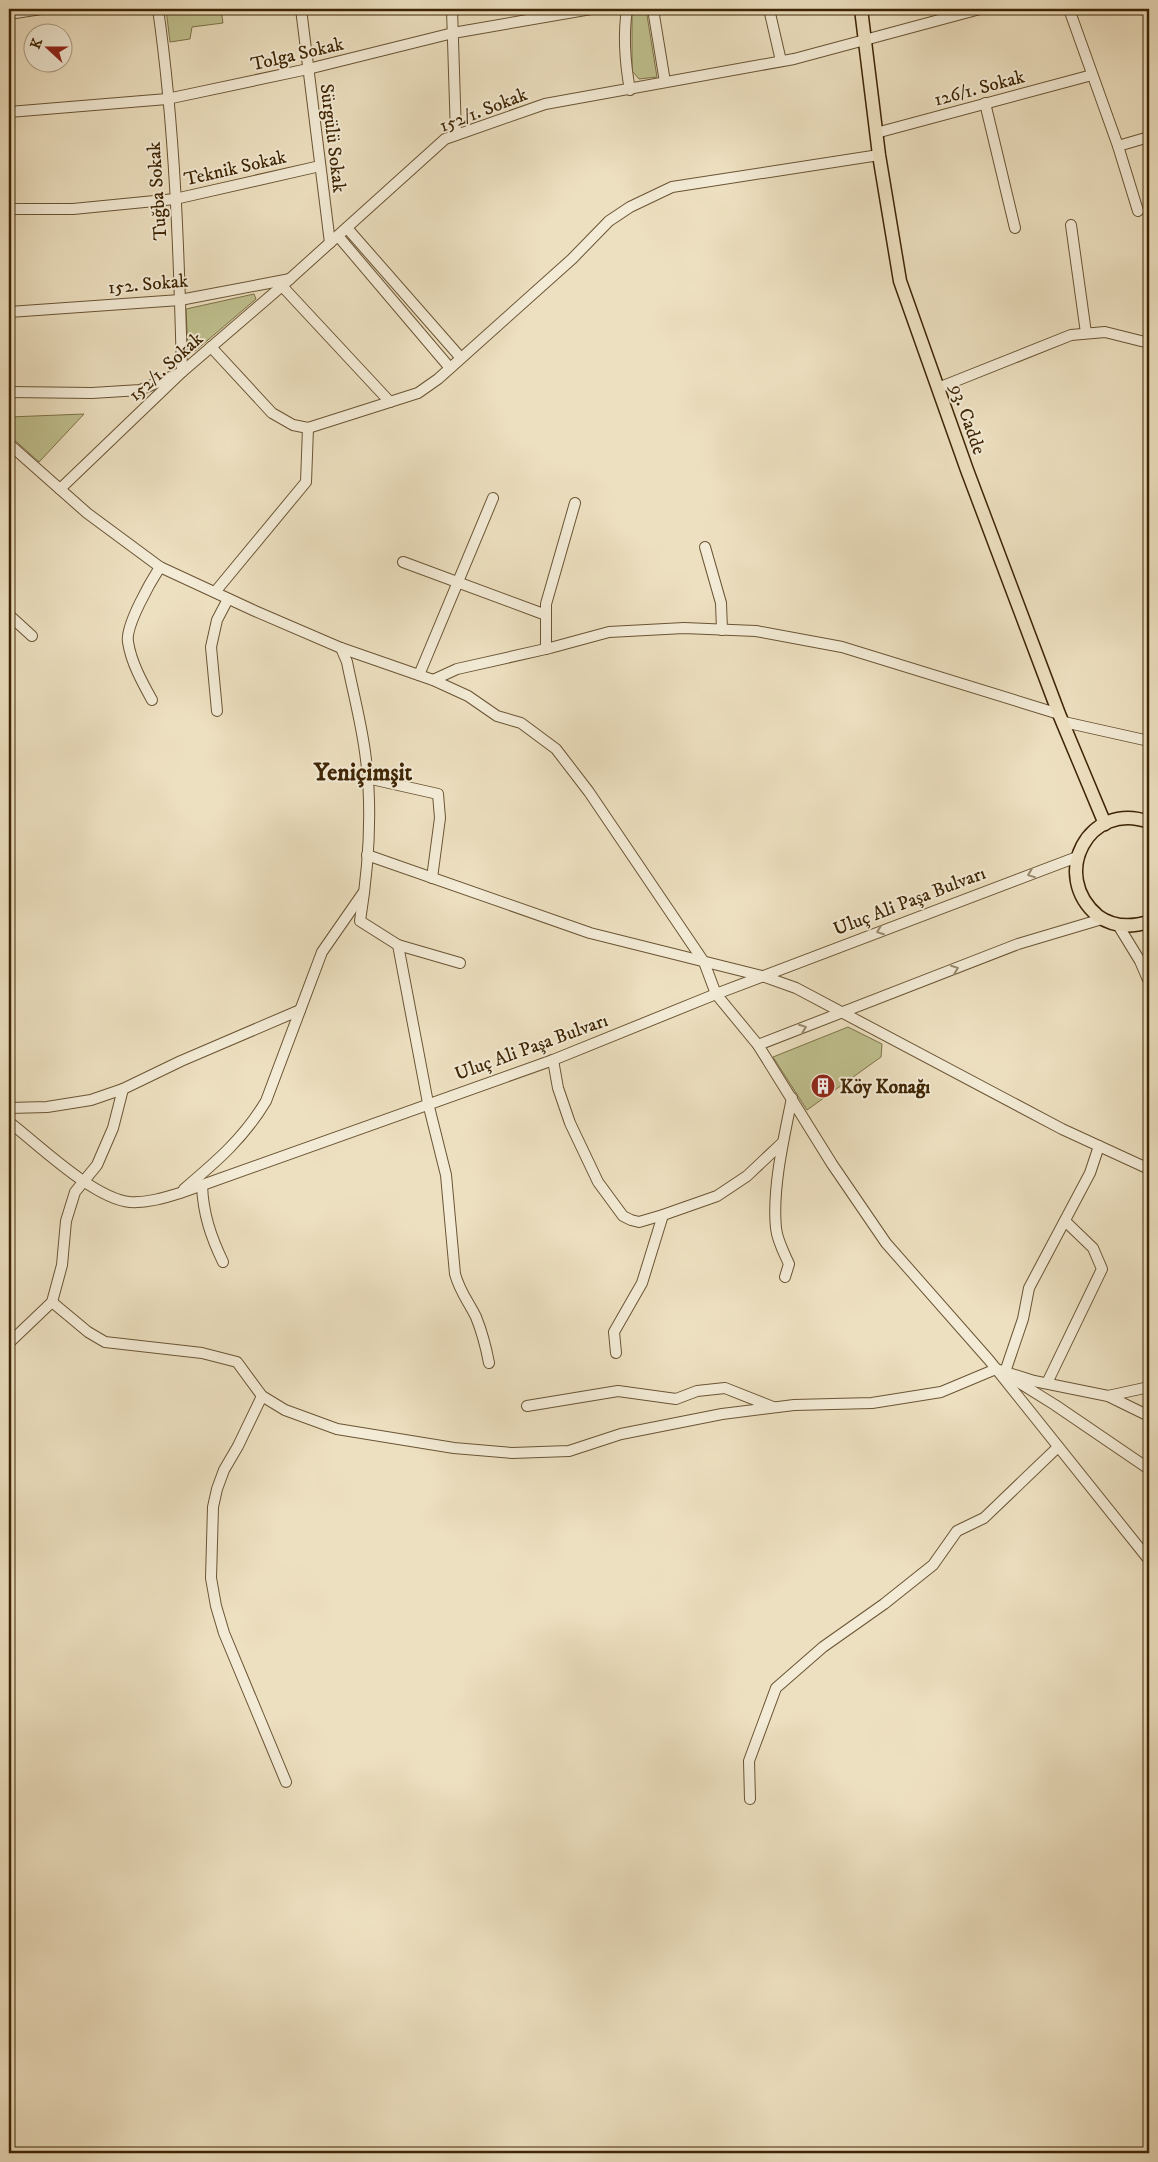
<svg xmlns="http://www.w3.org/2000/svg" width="1158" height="2162" font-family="'IM FELL DW Pica',serif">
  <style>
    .green { fill: #bfc08e; stroke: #7e7249 }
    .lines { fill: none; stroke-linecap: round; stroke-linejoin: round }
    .minor-casing { stroke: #6a5433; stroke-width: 12 }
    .major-casing { stroke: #3e2504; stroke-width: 15 }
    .minor { stroke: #f3ebd6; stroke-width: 10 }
    .major { stroke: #ede0c0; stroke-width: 12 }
    .oneway { stroke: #98886d }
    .labels { text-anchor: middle; stroke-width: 4; stroke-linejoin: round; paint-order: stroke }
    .street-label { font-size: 19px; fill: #3e2504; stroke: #f3ebd6 }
    .poi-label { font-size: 19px; font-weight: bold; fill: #3e2504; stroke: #f3ebd6; text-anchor: start }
    .district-label { font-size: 24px; font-weight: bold; fill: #3e2504; stroke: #f3ebd6 }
  </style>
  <rect width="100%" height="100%" fill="#ede0c0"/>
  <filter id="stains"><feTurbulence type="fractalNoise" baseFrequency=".004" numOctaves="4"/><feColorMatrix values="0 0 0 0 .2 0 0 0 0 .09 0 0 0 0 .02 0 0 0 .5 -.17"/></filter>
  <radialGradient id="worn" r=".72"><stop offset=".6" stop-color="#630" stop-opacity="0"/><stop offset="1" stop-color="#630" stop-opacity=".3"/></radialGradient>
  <!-- green -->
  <g class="green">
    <path d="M166,9H221L223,23L192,27L190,39L170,42Z"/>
    <path d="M632,9H646L657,77L639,79L632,71Z"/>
    <path d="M254,294L256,299L195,351L188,352L186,309Z"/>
    <path d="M84,414L39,462L9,435V417Z"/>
    <path d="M848,1027L882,1044L881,1057L807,1110L773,1057Z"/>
  </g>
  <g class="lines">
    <defs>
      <g id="minor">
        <path d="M301,9L330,243"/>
        <path d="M452,9L456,135"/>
        <path d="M627,9C623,36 625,63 630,90"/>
        <path d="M653,9L665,82"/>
        <path d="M769,9L781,61"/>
        <path d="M1069,9L1118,146L1138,211"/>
        <path d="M9,14L41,9"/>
        <path d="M985,103L1015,228"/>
        <path d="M9,112L167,99L308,69L453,33L591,9"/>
        <path d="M876,133L1092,75"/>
        <path d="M1118,146L1149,137"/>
        <path d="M9,209H73L175,199L320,166"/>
        <path d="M1071,225L1086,333"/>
        <path d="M347,228L461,358"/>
        <path d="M338,236L450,368"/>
        <path d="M282,286L390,402"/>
        <path d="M9,312L180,300L290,279"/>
        <path d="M211,347L272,413L293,425L308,428L418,393L438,379L572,259L609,221L630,207L672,187L879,155"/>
        <path d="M938,388L1071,335L1105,332L1149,343"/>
        <path d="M9,392L92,393L140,390L182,372C179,253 175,127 158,9"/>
        <path d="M9,444L87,513L160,567L255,611L341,648L433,680L468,696L497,716L521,723L556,749L589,792L704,962L716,994L758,1045L832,1164L886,1243L989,1360L1149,1560"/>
        <path d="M60,489L182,372L282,286L445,139L545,104L794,59L980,9"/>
        <path d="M705,547L721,603L722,630"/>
        <path d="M403,562L546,615"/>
        <path d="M215,592L306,482L308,428"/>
        <path d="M9,615L32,636"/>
        <path d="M341,648L347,662C353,692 361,722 365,752C373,808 369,865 360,921L398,945L428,1103L446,1175L455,1274C460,1292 468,1301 476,1317C482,1332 486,1347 489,1363"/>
        <path d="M546,649V604L575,503"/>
        <path d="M419,675L493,498"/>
        <path d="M433,680L457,669L550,648L609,632L684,628L756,631L842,647L1059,714"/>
        <path d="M152,700C142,682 131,662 128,642C125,626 151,581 160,567"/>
        <path d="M217,711L211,647L217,620L228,599"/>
        <path d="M1064,722L1149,741"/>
        <path d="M367,778L438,794L440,818L432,878"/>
        <path d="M367,855L590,933L762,976L796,988L1062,1129L1149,1169"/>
        <path d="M1118,925L1140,961L1149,982"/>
        <path d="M398,945L460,963"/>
        <path d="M758,1045L1018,944L1102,919"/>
        <path d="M553,1060L558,1088L570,1123L598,1182L623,1216L631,1220L639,1222L663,1215L717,1196L747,1176L782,1143"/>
        <path d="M9,1108L47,1107L91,1100L123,1089L181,1061L300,1010"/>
        <path d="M9,1122C38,1144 94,1199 130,1202C147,1203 164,1198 180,1193L553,1060L716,994L1077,857"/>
        <path d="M202,1185C203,1214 211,1237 223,1262"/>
        <path d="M184,1189C217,1161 244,1138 266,1101L322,952L363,893"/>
        <path d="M785,1277L789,1264C784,1253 777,1240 776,1228C772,1189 784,1137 792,1098"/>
        <path d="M52,1302L88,1332L105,1342L202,1353L237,1362L262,1396L285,1410L337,1429L454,1448L512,1453L569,1451L621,1434L722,1414L794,1405L872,1403L941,1392L996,1369L1034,1381L1108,1396L1149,1416"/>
        <path d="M9,1343L52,1302L62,1265L66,1221L75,1192L97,1165L113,1128L123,1089"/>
        <path d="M616,1353L614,1332L642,1283L663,1215"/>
        <path d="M1005,1372L1023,1319L1029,1288L1090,1173L1099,1146"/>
        <path d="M1010,1377L1055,1405L1149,1469"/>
        <path d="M1047,1383L1102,1269L1093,1248L1065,1221"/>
        <path d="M262,1396L238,1446L224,1470L217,1489L213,1507L211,1578L216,1606L224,1633L286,1782"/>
        <path d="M1108,1396L1149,1387"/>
        <path d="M527,1406L618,1391L676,1399L697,1391L725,1388L773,1407"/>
        <path d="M750,1799L749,1761L776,1688L823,1647L884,1604L933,1565L957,1531L984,1518L1058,1447"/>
      </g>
      <g id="major">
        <path d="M861,9L879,155L900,281L967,470L1059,714L1105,824"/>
        <path d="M1149,822C1089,800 1049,875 1098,916C1113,927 1132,927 1149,922"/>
      </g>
    </defs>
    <!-- minor casing -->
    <use href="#minor" class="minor-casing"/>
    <!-- major casing -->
    <use href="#major" class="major-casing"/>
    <!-- minor -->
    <use href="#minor" class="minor"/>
    <!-- major -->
    <use href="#major" class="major"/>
  </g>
  <!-- one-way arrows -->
  <defs><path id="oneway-chevron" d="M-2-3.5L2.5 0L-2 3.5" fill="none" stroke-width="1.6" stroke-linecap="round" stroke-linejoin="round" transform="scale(1.25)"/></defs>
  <g class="oneway">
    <use href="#oneway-chevron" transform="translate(1031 874) rotate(159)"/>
    <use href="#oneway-chevron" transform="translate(880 931) rotate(159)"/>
    <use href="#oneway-chevron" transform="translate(955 969) rotate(-21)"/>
    <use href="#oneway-chevron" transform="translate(803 1028) rotate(-21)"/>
  </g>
  <!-- icons -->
  <defs>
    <symbol id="building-disc" viewBox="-11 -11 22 22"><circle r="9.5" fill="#8f2418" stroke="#f3ebd6"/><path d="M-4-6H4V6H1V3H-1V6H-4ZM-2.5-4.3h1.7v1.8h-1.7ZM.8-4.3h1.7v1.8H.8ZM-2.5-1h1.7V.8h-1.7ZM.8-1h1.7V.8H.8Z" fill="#fff"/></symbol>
  </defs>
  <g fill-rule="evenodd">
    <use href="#building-disc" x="809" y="1072" width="28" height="28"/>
  </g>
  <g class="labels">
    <!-- street labels -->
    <g class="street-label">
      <text transform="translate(297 53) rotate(-13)" y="7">Tolga Sokak</text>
      <text transform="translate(979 87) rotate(-15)" y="7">126/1. Sokak</text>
      <text transform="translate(483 109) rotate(-21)" y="7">152/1. Sokak</text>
      <text transform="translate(334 138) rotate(83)" y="7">Sürgülü Sokak</text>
      <text transform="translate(235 167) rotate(-13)" y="7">Teknik Sokak</text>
      <text transform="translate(156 191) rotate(-94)" y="7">Tuğba Sokak</text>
      <text transform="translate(148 283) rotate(-5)" y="7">152. Sokak</text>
      <text transform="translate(165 366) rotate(-42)" y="7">152/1. Sokak</text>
      <text transform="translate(969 419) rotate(71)" y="7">93. Cadde</text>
      <text transform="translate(909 900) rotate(-21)" y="7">Uluç Ali Paşa Bulvarı</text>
      <text transform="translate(531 1046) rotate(-20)" y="7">Uluç Ali Paşa Bulvarı</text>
    </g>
    <!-- poi labels -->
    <g class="poi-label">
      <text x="840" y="1093">Köy Konağı</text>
    </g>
    <!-- district labels -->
    <g class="district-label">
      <text x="363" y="780">Yeniçimşit</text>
    </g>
  </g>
  <!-- margin -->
  <rect width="1158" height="2162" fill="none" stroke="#ede0c0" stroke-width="30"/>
  <rect x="10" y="10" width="1138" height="2142" fill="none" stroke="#3e2504" stroke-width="2.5"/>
  <rect x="15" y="15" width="1128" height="2132" fill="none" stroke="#3e2504"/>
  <!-- north arrow -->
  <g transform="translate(48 48) rotate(291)"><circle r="24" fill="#f3ebd6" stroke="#ab9c82"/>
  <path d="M0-4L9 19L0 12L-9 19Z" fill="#8f2418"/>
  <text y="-8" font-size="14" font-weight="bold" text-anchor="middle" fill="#3e2504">K</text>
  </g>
  <rect width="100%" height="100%" filter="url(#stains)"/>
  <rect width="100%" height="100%" fill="url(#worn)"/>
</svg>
